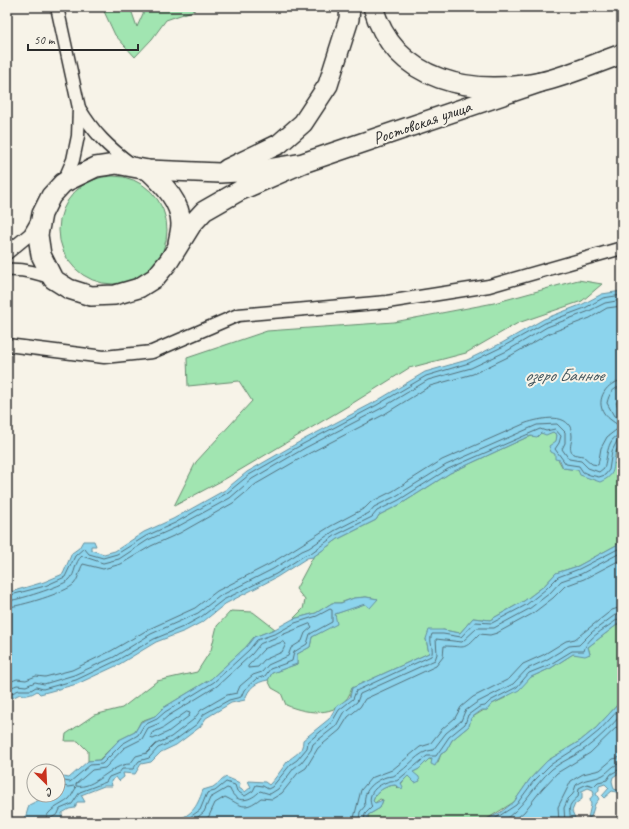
<svg xmlns="http://www.w3.org/2000/svg" width="629" height="829" font-family="Caveat,sans-serif">
  <style>
    .green { fill: #a1e5b1; stroke: #66886e }
    .water { fill: #8cd4ed; stroke: #65909f }
    .lines { fill: none; stroke-linecap: round; stroke-linejoin: round }
    .shore { stroke: #526f79; stroke-width: 1 }
    .minor-casing { stroke: #2b2b2b; stroke-width: 15 }
    .primary-casing { stroke: #2b2b2b; stroke-width: 22 }
    .minor { stroke: #f7f3e8; stroke-width: 12 }
    .primary { stroke: #f7f3e8; stroke-width: 19 }
    .labels { text-anchor: middle; stroke-width: 4; stroke-linejoin: round; paint-order: stroke }
    .street-label { font-size: 17px; fill: #2b2b2b; stroke: #f7f3e8 }
    .water-label { font-size: 18px; font-style: italic; fill: #43555c; stroke: #f7f3e8 }
  </style>
  <rect width="100%" height="100%" fill="#f7f3e8"/>
  <filter id="ink" filterUnits="userSpaceOnUse"><feTurbulence type="fractalNoise" baseFrequency=".025" numOctaves="2"/><feDisplacementMap in="SourceGraphic" scale="8" xChannelSelector="R" yChannelSelector="G"/><feConvolveMatrix kernelMatrix="1 2 1 2 8 2 1 2 1" color-interpolation-filters="sRGB"/></filter>
  <g filter="url(#ink)">
    <!-- green -->
    <g class="green">
      <path d="M102,7H130L137,27L146,7H195V10L166,20L152,39L135,57L115,35Z"/>
      <circle cx="113" cy="230" r="54"/>
      <path d="M578,280L602,284L582,301L518,323L466,353L409,368L353,403L225,479L174,506L196,462L252,401L239,381L188,386L187,358L267,331L394,322L494,303Z"/>
      <path d="M622,394V413L616,403Z"/>
      <path d="M553,432L557,435L555,454L563,468L578,470L616,463V452L622,441V542L578,566L556,573L544,586L524,601L490,620L473,618L460,633L443,630L426,639L429,653L352,688C343,718 309,715 286,705L281,693L272,688L268,680L272,673L297,664V654L310,647L312,637L323,631L335,614L378,599L366,597L354,598L340,603H332L316,613L293,619L303,609L305,600L296,589L313,557L338,539L376,520L379,515L401,504L450,473L523,439L541,433Z"/>
      <path d="M231,611L253,612L275,629L254,637L246,647L211,679L163,708L155,716L141,721L135,732L119,740L99,760L88,761V751L78,741H65L66,734L94,715L122,708L157,681L197,672L211,650L217,626Z"/>
      <path d="M622,621V700L596,728L580,741L547,761L530,779L514,802L482,822H363L368,820V815L380,808L383,800L380,799L375,803L373,801C376,791 385,786 395,785L398,788L408,775L415,783L413,772L419,769L429,759L438,762L441,754L446,751L452,740L469,726L471,718L484,710H487L492,704L505,698L531,677L551,668L573,654H590L588,647Z"/>
    </g>
    <!-- water -->
    <g class="water">
      <path d="M622,291V394L616,403C623,414 624,427 622,440C621,444 618,447 616,451C611,466 619,474 600,482L580,475L578,470L563,468L560,460L555,459V454L551,452L549,446L556,441L557,435L553,432L546,435L541,433L537,437L531,436L523,439L450,473L401,504L379,515L376,520L338,539L313,557L307,558L277,577L225,604L204,621L185,631L156,642L118,665L77,684L40,694L37,691C31,695 27,696 20,694L12,698L7,699V593L44,582L63,574L72,553L79,548L83,541H94L96,546H91V550L104,554L115,551L144,532L173,519L225,490L247,472L301,441L375,402L425,372L467,360L502,343L544,319L583,304L602,294Z"/>
      <path d="M622,542V621L588,647L590,654L585,656L573,654L551,668L531,677L519,690L492,704L487,710H482L471,718L469,726L452,740L446,751L441,754L435,766L431,764L432,759H429L419,769L413,772L419,777L420,781L415,783L408,776L401,783L403,787L402,789L395,785C385,786 376,791 373,801L375,803L383,800L380,808L368,815V820L363,822H172C192,815 196,809 203,790L213,787L226,777L240,783L239,788L245,792L251,787L248,781L265,782L269,785C276,778 281,770 287,762C294,754 303,754 303,740L329,719L336,707L350,697L352,688L429,653L426,639L429,630H443L460,633L473,618L490,620L524,601L544,586L556,573L578,566Z"/>
      <path d="M366,597L378,599L370,608L365,604L335,614L337,624L312,637L310,647L297,654V664L272,673L268,680C256,682 248,688 245,700L231,703L206,718L200,727L176,745L161,752L151,762L141,764L135,774L123,773L124,777L119,781L116,777L111,781L112,786H104L81,795L85,802H77L75,808L69,809L62,813V819H56L52,822H21L25,819L29,805L41,799L43,795H58V776L69,778L88,761L100,760L119,740L135,732L141,722L155,716L163,708L211,679L246,647L254,637L275,629L293,619L316,613L332,603H341L354,598Z"/>
      <path d="M622,700V771L613,777L612,781L614,789L620,791V793L612,791L604,798L602,796L609,788L605,784L599,786V790L596,794L599,799L595,804L591,817L588,818L591,805L590,799L594,794L593,790L588,788L582,791V799L575,804L572,811L575,818L573,822H482L501,812L514,802L530,779L547,761L580,741L596,728Z"/>
    </g>
    <g class="lines">
      <!-- shore -->
      <g class="shore">
        <path d="M622,387C613,387 609,394 607,403L614,416L622,419"/>
        <path d="M7,596L45,586L65,577L75,556L84,548L89,554L103,558L117,554L146,536L175,523L227,493L249,475L303,444L377,405L426,376L469,363L504,346L545,323L585,308L603,298L622,295"/>
        <path d="M7,601C16,601 62,586 69,580C76,574 74,562 82,556L103,563L119,559L148,540L177,527L230,498L252,479L305,448L380,409L428,380L471,368L507,351L547,327L587,312L605,303L622,300"/>
        <path d="M7,607C19,607 67,592 74,584C79,578 79,570 83,564L103,569L121,564L151,546L180,533L233,503L256,484L308,454L383,415L430,386L473,374L510,356L550,333L590,318L607,308L622,306"/>
        <path d="M310,624L312,627L305,633L302,641L291,648L288,656L268,665L262,672L253,675L240,686L237,693L227,695L201,710L193,720L171,737L156,744L147,753L136,756L130,764C111,764 94,790 76,786V784L92,770L105,768L124,748L142,739L148,728L160,723L168,716L217,686L252,654L260,644Z"/>
        <path d="M283,642L286,644L282,652L264,660L258,667L248,668V666L264,649Z"/>
        <path d="M7,683L17,679L26,680L36,676L45,677L72,670L111,651L149,629L195,608L217,591L270,564L331,526L365,508L371,502L393,491L442,460L526,423C539,419 572,410 572,436C572,444 568,447 573,454L583,456L592,464L598,465L601,448L607,437L620,427C615,422 609,420 604,413C595,400 607,381 622,381"/>
        <path d="M7,689L17,685L26,686L35,682L44,684L74,675L114,657L151,634L198,613L220,596L273,569L302,551L309,548L334,531L369,513L374,507L396,496L446,465L537,425L557,424L565,432V443L562,449L569,459L581,461L588,468L599,472L604,468C608,457 606,436 622,435"/>
        <path d="M7,695L19,690H31L36,687L43,689L76,680L116,661L154,639L183,627L201,617L223,600L276,574L305,555L311,553L336,535L372,517L377,511L399,500L448,469L540,429L546,431L555,429L561,436L559,443L555,449L566,464L579,466L583,472L590,475L599,477L605,475L609,470L612,451L617,441L622,440"/>
        <path d="M187,712L190,713L189,716L168,732L153,739L150,738L152,733L163,728Z"/>
        <path d="M45,822C46,809 61,806 69,799C72,796 73,792 76,788L74,786L68,787L58,785"/>
        <path d="M50,822L51,818L58,814L60,809L72,804L80,792L106,782L109,777L119,773L122,769H133L139,761L149,758L158,748L174,741L197,724L204,714L229,700L241,697L244,690L256,679L265,676L270,669L292,661L294,652L307,644L310,634L332,622V610L330,609L317,616L295,623L277,633L257,640L249,650L214,682L165,712L157,719L144,725L138,735L122,744L102,764L90,765L70,782L58,780"/>
        <path d="M183,822L200,810L207,793L215,791L226,782L235,785L237,791L245,796L253,791L256,785L263,786L268,789L272,787L291,764L297,760L307,748L308,742L332,722L339,710L353,699L356,691L431,656C435,649 428,642 432,634H443L461,637L475,622L492,623L526,605L546,589L558,577L579,569L622,547"/>
        <path d="M192,822L204,812L210,798L227,788L230,789C236,805 251,801 260,791L270,794L278,789L294,768L301,763L311,750L313,744L336,726L343,713L357,702L360,694L435,660L437,654L436,639L462,642L477,628H494L529,609L550,593L561,581L581,574L622,552"/>
        <path d="M202,822L209,816L215,803L225,797C242,805 243,812 261,798L272,799L282,793L298,773L306,768L318,748L340,730L348,717L360,707L365,699L436,666L443,657L444,646C466,646 462,652 479,634L490,635L497,633L532,614L553,598L565,586L584,579L622,559"/>
        <path d="M353,822L361,790L371,778L392,770L420,747L430,744L442,729L455,718L461,707L473,697L509,679L523,664L543,655L566,641L575,639L612,610L622,607"/>
        <path d="M359,822L360,812L365,806C362,791 373,782 386,777C389,776 393,777 395,775C409,768 417,751 433,750L446,733L461,721L465,711L476,703L513,684L527,669L546,660L569,646L579,645L592,632L615,615L622,613"/>
        <path d="M364,822L365,814L372,807C366,794 376,785 390,781C393,780 396,782 398,780C408,772 417,764 427,756H436L449,737L465,724L468,715L479,707L485,706L490,701L517,687L529,673L549,665L572,651H584C587,637 607,628 618,619L622,618"/>
        <path d="M490,822L516,805L533,782L550,765L583,744L599,731L622,706"/>
        <path d="M501,822C523,809 533,786 552,769C562,761 576,756 586,748C600,738 611,726 622,714"/>
        <path d="M512,822L524,812L542,789L557,773L590,753L622,722"/>
        <path d="M559,822L558,807L571,781L583,774L600,770L613,759L622,757"/>
        <path d="M565,822L564,808L568,799L573,794L576,785C584,778 594,780 603,775C610,771 613,764 622,763"/>
        <path d="M570,822C572,810 564,808 578,797L579,788L587,784L594,786L598,782L607,780L611,774L622,768"/>
      </g>
      <defs>
        <g id="minor">
          <path d="M57,7L79,108L78,136L73,160L63,183"/>
          <path d="M79,108C94,133 108,147 131,164"/>
          <path d="M7,253L30,234L37,222"/>
          <path d="M7,270C24,269 37,272 53,279"/>
          <path d="M7,345L104,357L152,352L238,315L387,302L489,286L622,248"/>
        </g>
        <g id="primary">
          <path d="M373,7C395,83 473,96 541,82C568,76 596,63 622,54"/>
          <path d="M303,163L255,171L220,173L148,170L116,164L96,167L63,183L51,196L42,214L38,235L41,255L53,279L69,289L91,296L115,295L139,288L155,278L169,261L192,224L204,211L239,191L303,163L541,82"/>
          <path d="M227,169L279,144L303,123L328,85L349,19L350,7"/>
          <path d="M148,170C163,184 181,202 181,224C181,230 179,237 178,243"/>
        </g>
      </defs>
      <!-- minor casing -->
      <use href="#minor" class="minor-casing"/>
      <!-- primary casing -->
      <use href="#primary" class="primary-casing"/>
      <!-- minor -->
      <use href="#minor" class="minor"/>
      <!-- primary -->
      <use href="#primary" class="primary"/>
    </g>
  </g>
  <g class="labels">
    <!-- street labels -->
    <g class="street-label">
      <text transform="translate(422 122) rotate(-19)" y="6">Ростовская улица</text>
    </g>
    <!-- water labels -->
    <g class="water-label">
      <text x="564" y="381">озеро Банное</text>
    </g>
  </g>
  <!-- margin -->
  <rect width="629" height="829" fill="none" stroke="#f7f3e8" stroke-width="24"/>
  <rect x="12" y="12" width="605" height="805" fill="none" stroke="#2b2b2b" stroke-width="1.5" filter="url(#ink)"/>
  <!-- north arrow -->
  <g transform="translate(46 783) rotate(156)"><circle r="19" fill="#f7f3e8" stroke="#a5a39c"/>
  <path d="M0-3L7 15L0 10L-7 15Z" fill="#c8321e"/>
  <text y="-6" font-size="11" font-weight="bold" text-anchor="middle" fill="#2b2b2b">С</text>
  </g>
  <!-- scale -->
  <path d="M28 44v6h110v-6" fill="none" stroke="#2b2b2b" stroke-width="2"/>
  <text x="34" y="44" font-size="12" fill="#2b2b2b" stroke="#f7f3e8" stroke-width="3" paint-order="stroke">50 m</text>
</svg>
